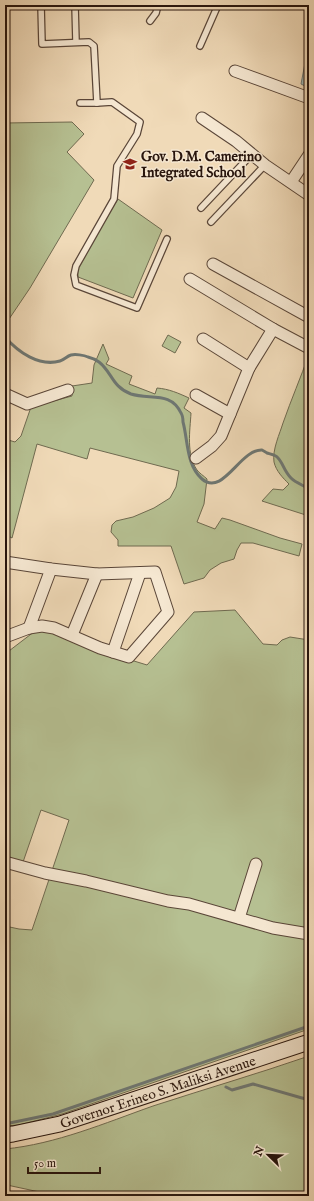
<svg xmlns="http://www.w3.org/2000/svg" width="314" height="1201" font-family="'IM FELL English',serif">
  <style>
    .green { fill: #b6c092; stroke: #6f6a50 }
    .water { fill: #9db9b7; stroke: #6e7773 }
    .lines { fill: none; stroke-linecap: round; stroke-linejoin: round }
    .stream { stroke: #6e7773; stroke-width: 3 }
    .service-casing { stroke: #5a4638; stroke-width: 8 }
    .minor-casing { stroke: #5a4638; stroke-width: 13 }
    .secondary-casing { stroke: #28150d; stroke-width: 17 }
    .service { stroke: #f5e7d1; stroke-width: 5.5 }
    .minor { stroke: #f5e7d1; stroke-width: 11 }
    .secondary { stroke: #f5e7d1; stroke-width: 15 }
    .labels { text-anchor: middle; stroke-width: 3; stroke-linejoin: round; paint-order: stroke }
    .poi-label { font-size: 14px; font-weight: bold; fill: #28150d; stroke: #f5e7d1; text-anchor: start }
    .street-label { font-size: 14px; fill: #28150d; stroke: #f5e7d1 }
  </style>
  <rect width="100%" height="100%" fill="#f0dab8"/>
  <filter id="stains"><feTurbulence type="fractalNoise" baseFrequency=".005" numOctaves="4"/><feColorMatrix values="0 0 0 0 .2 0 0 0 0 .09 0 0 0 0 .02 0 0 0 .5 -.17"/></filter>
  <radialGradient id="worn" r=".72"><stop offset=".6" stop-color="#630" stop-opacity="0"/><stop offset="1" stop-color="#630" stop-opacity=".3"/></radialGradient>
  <!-- green -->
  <g class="green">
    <path d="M72,122L84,134L67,152L94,180L30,288L5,325V123Z"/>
    <path d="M118,199L162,230L133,298L78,277L77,262Z"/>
    <path d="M168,335L181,342L175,353L162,346Z"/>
    <path d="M103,344L109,359L106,364L132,376L129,384L155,394L157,388C169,389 178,393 189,398L184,408L191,413C190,431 186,454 197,470C199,473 204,476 207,479L204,504L197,522L215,529L222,518L230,520L280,538L302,544L299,556L253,543H241L237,550L234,559L221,563L210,570L204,578L184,584L171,546H118V540L111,532L112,525L116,521L133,517L154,508L170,498L176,487L179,471L90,448L87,459L37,444L12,538L5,534V474L8,466L5,465V439L15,442L21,436L31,407L72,396V386L92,383L94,365Z"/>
    <path d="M309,354V516L262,501L273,489L283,490L289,484C283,478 276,471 274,462C272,450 280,433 283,423C291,400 301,377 309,354Z"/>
    <path d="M235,610L263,644L277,645L282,640L290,637L309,640V1029L62,1114L19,1125L5,1126V926L19,929L32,930L69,820L41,810L22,865L8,859L5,847V654L39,628L95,649L147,665L194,612Z"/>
    <path d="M309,1056V1196H58L7,1185L5,1193V1149C56,1144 105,1123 153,1106C205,1089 257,1074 309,1056Z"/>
  </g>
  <!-- water -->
  <path class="water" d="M306,58H309V88L301,84Z"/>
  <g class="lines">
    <!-- stream -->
    <g class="stream">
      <path d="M5,337C18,352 39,367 60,361C64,360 67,356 71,355C75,354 84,355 88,357C92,358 96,360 99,362C112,372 112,387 131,394C150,400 171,391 181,413C183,416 183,419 183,422C188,440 186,465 202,479C223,497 240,449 262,450C262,450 266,452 267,453C270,454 276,455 278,458C283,463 284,471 291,478C296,483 303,485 309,489"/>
      <path d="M226,1087L232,1090L253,1084L309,1100"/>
      <path d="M5,1124L53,1114L309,1026"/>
    </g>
    <defs>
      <g id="service">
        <path d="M41,5L42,44L89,42L94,46L97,103L112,102L140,122L137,134L117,166L114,199L76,266L74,275L76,285L137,308L167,239"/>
        <path d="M75,5L76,42"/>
        <path d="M150,21L156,13L158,5"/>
        <path d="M200,46L218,5"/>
        <path d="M80,103H97"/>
        <path d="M201,208L252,154"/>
        <path d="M211,222L265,165"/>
      </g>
      <g id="minor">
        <path d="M235,71L309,98"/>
        <path d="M202,118L236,141L265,165L309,195"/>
        <path d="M291,182L309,155"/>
        <path d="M213,264L309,317"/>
        <path d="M190,279L273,329L307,347L309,344"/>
        <path d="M203,339L249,368"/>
        <path d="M5,394L27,404L68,390"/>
        <path d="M196,395L230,414"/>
        <path d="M196,458L212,446L221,436L249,368L273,329"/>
        <path d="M5,562L51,569L97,574L155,572L168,612L129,657L100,648L54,628L42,626L29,628L5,637"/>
        <path d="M29,628L51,569"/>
        <path d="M72,635L97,574"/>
        <path d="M113,652L140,573"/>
        <path d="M5,862L45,873L86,881L168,901L189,904L273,928L309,934"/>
        <path d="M239,918L256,864"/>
      </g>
      <g id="secondary">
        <path id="s1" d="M5,1135L13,1134L60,1124L309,1042"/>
      </g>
    </defs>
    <!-- service casing -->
    <use href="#service" class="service-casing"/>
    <!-- minor casing -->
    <use href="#minor" class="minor-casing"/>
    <!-- secondary casing -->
    <use href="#secondary" class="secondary-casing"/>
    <!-- service -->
    <use href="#service" class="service"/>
    <!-- minor -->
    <use href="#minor" class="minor"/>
    <!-- secondary -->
    <use href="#secondary" class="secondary"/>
  </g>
  <!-- icons -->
  <defs>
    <symbol id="school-bare" viewBox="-9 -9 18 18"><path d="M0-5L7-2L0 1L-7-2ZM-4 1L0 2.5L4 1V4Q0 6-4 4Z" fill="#8f2418" stroke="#f5e7d1" stroke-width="2.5" paint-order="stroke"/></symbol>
  </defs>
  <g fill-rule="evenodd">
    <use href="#school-bare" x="120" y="154" width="20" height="20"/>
  </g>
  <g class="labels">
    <!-- poi labels -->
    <g class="poi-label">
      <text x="141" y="161">Gov. D.M. Camerino<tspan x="141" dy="16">Integrated School</tspan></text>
    </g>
    <!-- street labels -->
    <g class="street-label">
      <text dy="5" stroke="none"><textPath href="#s1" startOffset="159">Governor Erineo S. Maliksi Avenue</textPath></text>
    </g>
  </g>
  <!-- margin -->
  <rect width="314" height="1201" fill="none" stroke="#f0dab8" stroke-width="20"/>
  <rect x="6" y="6" width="302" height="1189" fill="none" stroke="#28150d" stroke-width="2"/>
  <rect x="10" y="10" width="294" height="1181" fill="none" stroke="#28150d"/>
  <!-- north arrow -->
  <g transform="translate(268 1155) rotate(293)" stroke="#f5e7d1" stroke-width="3" paint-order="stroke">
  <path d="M0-3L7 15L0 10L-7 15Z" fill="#28150d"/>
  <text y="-6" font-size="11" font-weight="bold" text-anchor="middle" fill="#28150d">N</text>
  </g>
  <!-- scale -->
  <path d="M28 1167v6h72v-6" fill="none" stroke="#28150d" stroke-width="2"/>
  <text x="34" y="1167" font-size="12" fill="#28150d" stroke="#f5e7d1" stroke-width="3" paint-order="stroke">50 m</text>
  <rect width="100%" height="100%" filter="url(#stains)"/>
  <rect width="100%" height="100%" fill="url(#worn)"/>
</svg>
